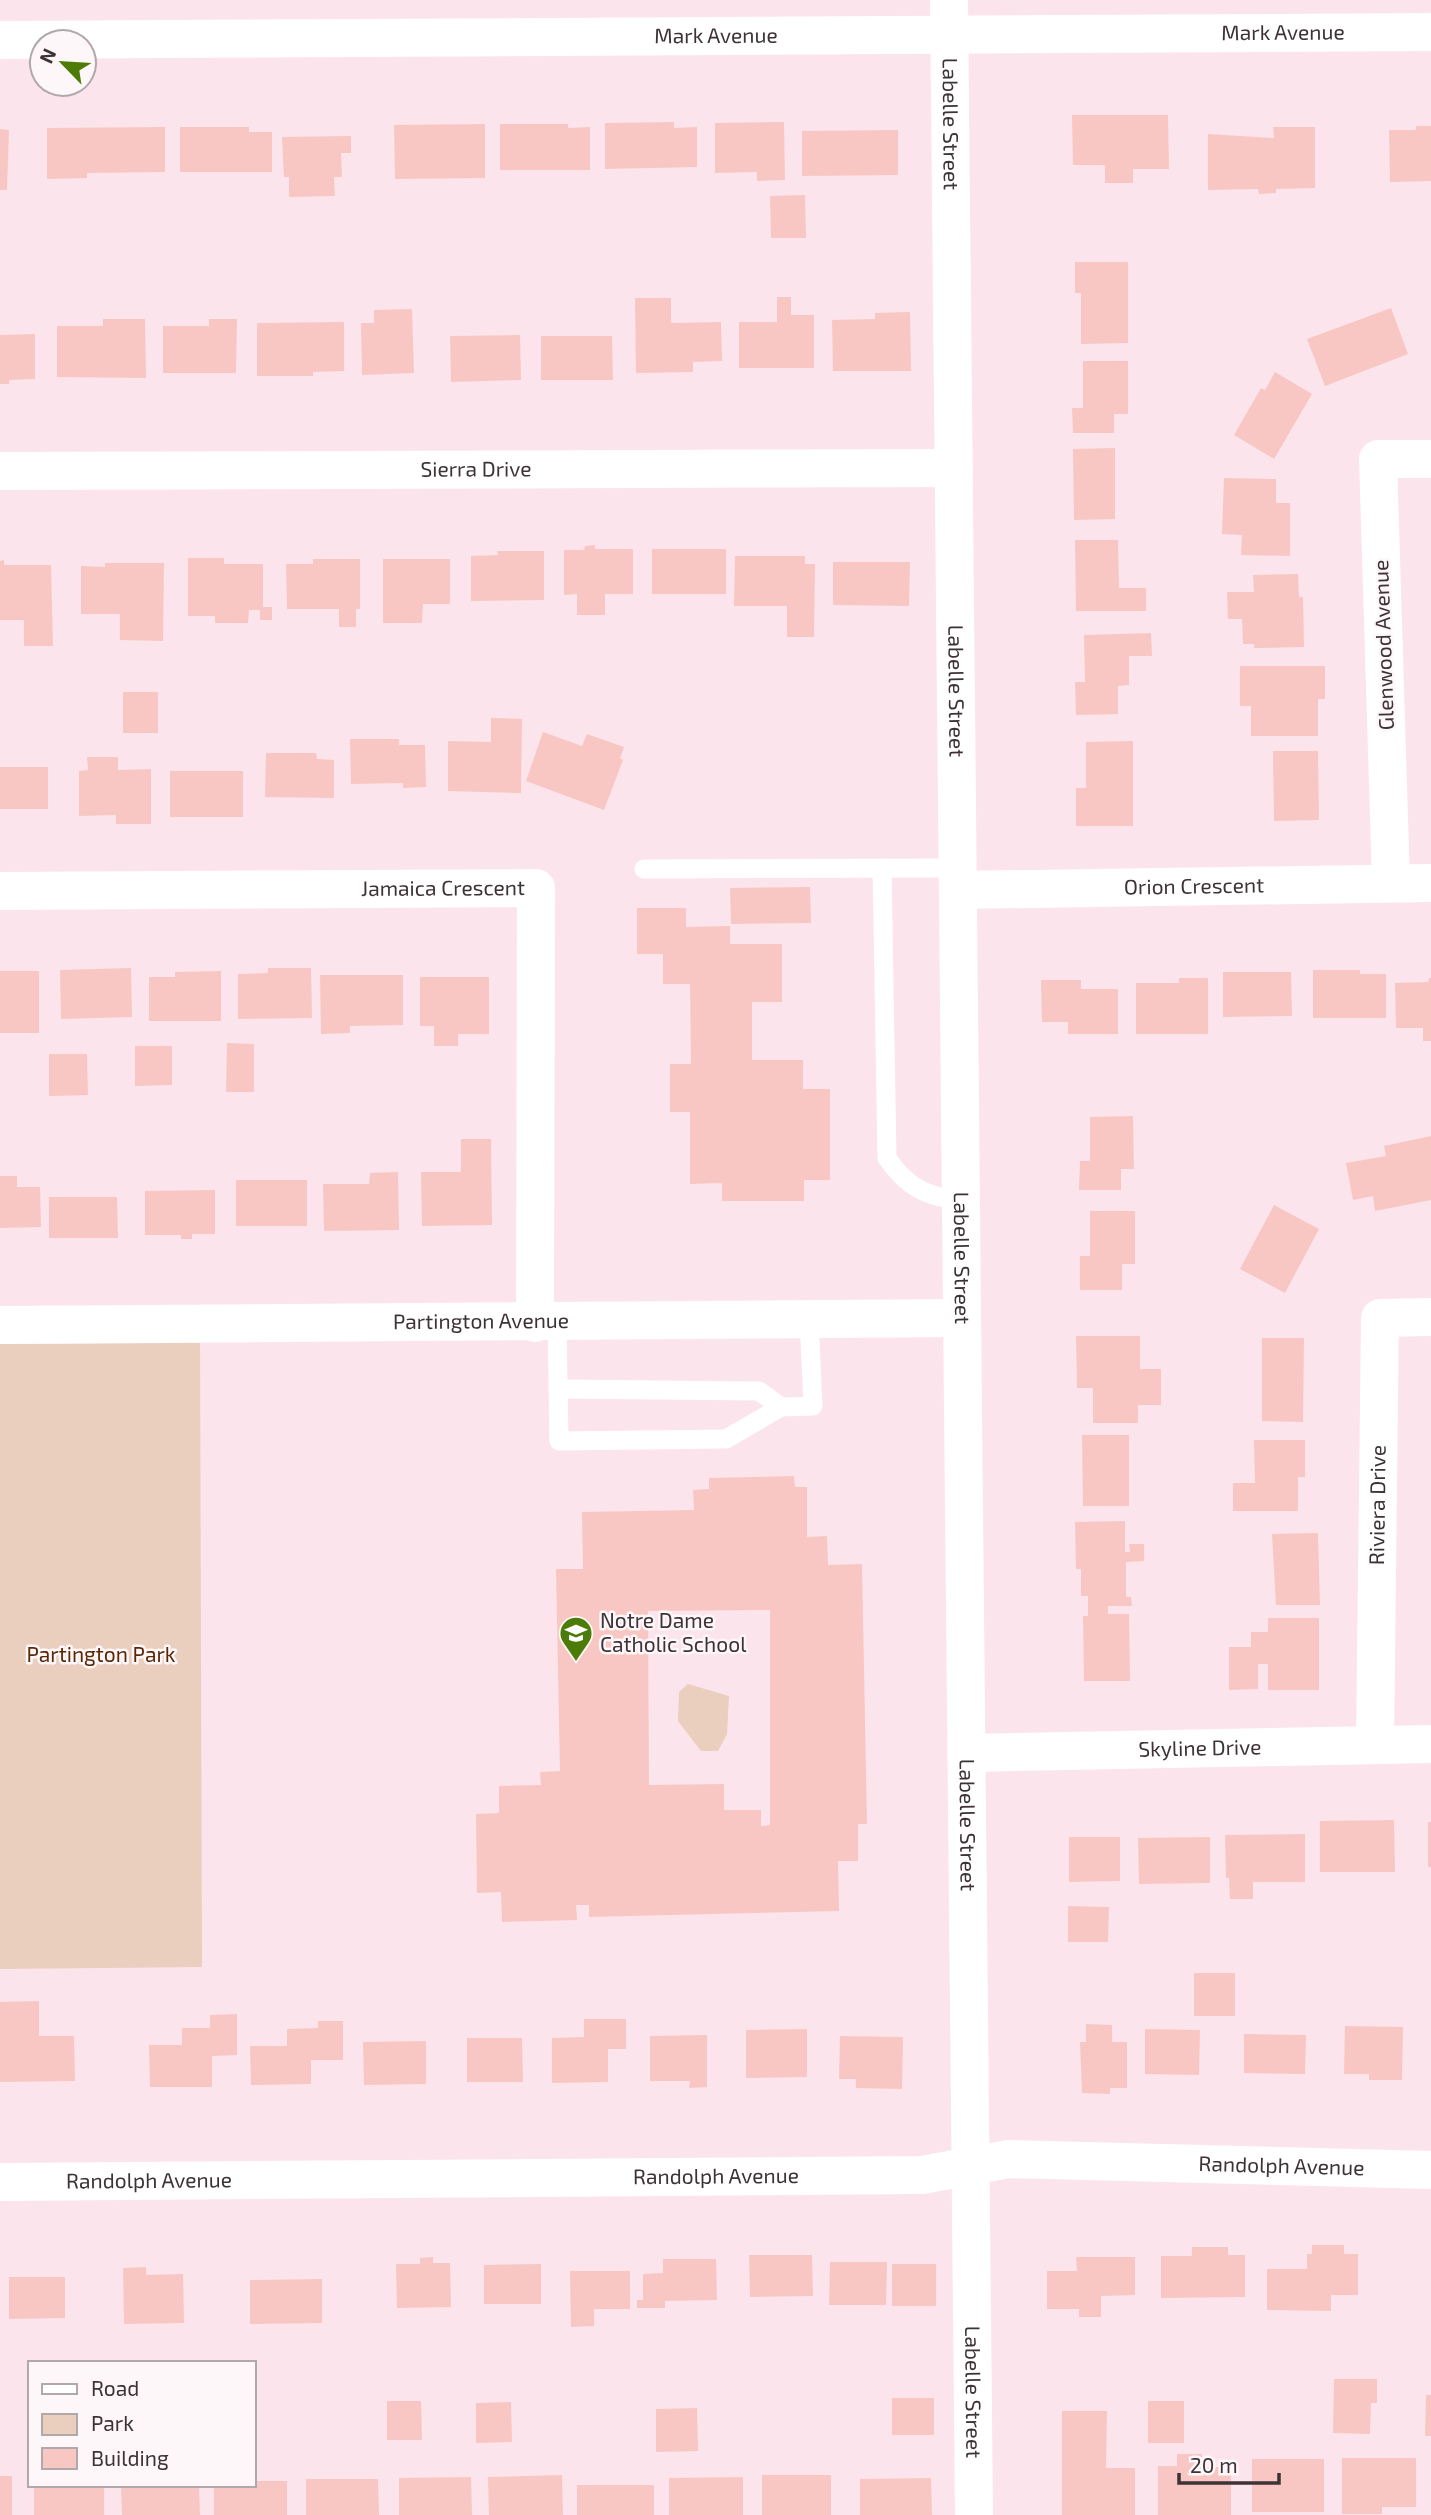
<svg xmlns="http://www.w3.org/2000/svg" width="1431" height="2515" font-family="'Exo 2',sans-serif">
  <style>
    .green { fill: #eacebe }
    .building { fill: #f8c7c3; fill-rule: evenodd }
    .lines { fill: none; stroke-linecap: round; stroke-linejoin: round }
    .service { stroke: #fff; stroke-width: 19 }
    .minor { stroke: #fff; stroke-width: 38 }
    .labels { text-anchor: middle; stroke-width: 5; stroke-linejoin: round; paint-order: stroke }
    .street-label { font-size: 21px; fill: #3d3236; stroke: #fdf7f9 }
    .poi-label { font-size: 21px; fill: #3d3236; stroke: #fdf7f9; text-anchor: start }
    .park-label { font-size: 21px; fill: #5b2804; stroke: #fdf7f9 }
  </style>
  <rect width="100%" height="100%" fill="#fce4ec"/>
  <!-- green -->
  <g class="green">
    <path d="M200,1343L202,1967L0,1969V1344Z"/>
    <path d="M688,1684L729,1696L727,1734L718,1751H701L678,1721L679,1692Z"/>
  </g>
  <!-- building -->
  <g class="building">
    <path d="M1072,115H1168L1169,169H1133V183H1105V165H1073Z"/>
    <path d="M674,122V128L697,127V167L605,169V123Z"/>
    <path d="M784,122L785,180L757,181V172L715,173V123Z"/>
    <path d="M485,124V178L395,179L394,125Z"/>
    <path d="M500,124H568V128L590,127V170H500Z"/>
    <path d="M1416,126H1431V181L1390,182L1389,130H1416Z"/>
    <path d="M165,127V172L87,173V178L47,179V128Z"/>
    <path d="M180,127H249V132H272V172H180Z"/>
    <path d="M1273,127H1315V188L1276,189V193L1259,194L1258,189L1208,190V134L1274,138Z"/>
    <path d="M0,129L9,130L7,190H0Z"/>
    <path d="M898,130V175L802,176V131Z"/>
    <path d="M351,136V153H341L342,177H334L335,196L289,197V177H284L282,137Z"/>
    <path d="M805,195L806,238H771L770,196Z"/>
    <path d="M1075,262H1128V343L1081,344V293H1075Z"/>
    <path d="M777,297H791V315H814V368H739V322H777Z"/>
    <path d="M635,298H671V323L721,322L722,361L693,362V372L636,373Z"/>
    <path d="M1391,308L1408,354L1325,386L1307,339Z"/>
    <path d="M412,309L414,373L362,375L361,323H374V310Z"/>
    <path d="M910,312L911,371H833L832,320L875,319V313Z"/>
    <path d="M103,319H145L146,378L57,377V326H103Z"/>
    <path d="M209,319H237L236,373H163V326H209Z"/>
    <path d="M344,322V371L313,372V376H257V323Z"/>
    <path d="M35,334V379L9,380V384H0V335Z"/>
    <path d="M520,335L521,380L451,382L450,336Z"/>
    <path d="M541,336H612L613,380H541Z"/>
    <path d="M1083,361H1128V414H1114V433H1073L1072,408H1083Z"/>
    <path d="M1275,372L1312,394L1274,459L1234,435L1261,388L1265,390Z"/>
    <path d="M1115,448V519L1074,520L1073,449Z"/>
    <path d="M1224,478L1276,479V503H1290V556L1241,555L1242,535L1222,534Z"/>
    <path d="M1075,540H1118L1119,588H1146V611H1076Z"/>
    <path d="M595,545V549H633V594H605V615H577V594L564,595V550H584L585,546Z"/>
    <rect x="652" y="549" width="74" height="45"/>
    <path d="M497,551H544V600L471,601V556L498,555Z"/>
    <path d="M735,556H805V564H815L814,637H787V606H734Z"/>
    <path d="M188,558H224V564H263V607H272V620H260V610H249L248,623H215V616H188Z"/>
    <path d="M313,559H360V609H356V627H339V609H287L286,564H313Z"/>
    <path d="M383,559H450V604H423L422,623H383Z"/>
    <path d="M4,560V565H51L53,646H24V620H0V561Z"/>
    <path d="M833,562H910L909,606L833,605Z"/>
    <path d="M105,563H164L163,641L120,640V614H81V566L105,567Z"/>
    <path d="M1298,574L1299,597H1303L1304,647L1254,648V644H1243L1242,619H1228L1227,592H1254L1253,575Z"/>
    <path d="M1151,633L1152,656H1129V685L1118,686V714L1076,715L1075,682H1085L1084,635Z"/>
    <path d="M1240,666H1325V699H1318V736H1251V706H1240Z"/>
    <rect x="123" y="692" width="35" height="41"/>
    <path d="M491,718L522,719L521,793L448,791V741L491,742Z"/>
    <path d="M543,732L582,746L587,734L624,747L620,758L623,760L604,810L526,781Z"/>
    <path d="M350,739H399V745H425L426,787L403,788V783L351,784Z"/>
    <path d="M1133,741V826H1076V788H1086V742Z"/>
    <path d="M1273,751H1318L1319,820L1274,821Z"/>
    <path d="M266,753H316L317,759L334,760V798L265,797Z"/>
    <path d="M87,757H118V770L151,769V824H116V815L79,816V771L88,770Z"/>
    <rect x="0" y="767" width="48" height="42"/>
    <rect x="170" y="771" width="73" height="46"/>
    <path d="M810,887L811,923L731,924L730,888Z"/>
    <path d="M637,908H686V927L730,926V944H782V1002H752V1060H803V1089H830V1180H804V1201H722V1183L690,1184V1112H670V1064H691L690,984H663V954H637Z"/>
    <path d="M131,968L132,1017L61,1019L60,970Z"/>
    <path d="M268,968H311L312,1018L238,1019V974L268,973Z"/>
    <path d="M1313,970H1360V974H1386V1018H1313Z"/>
    <rect x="0" y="971" width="39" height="62"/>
    <path d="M221,971V1021H149V977H175V972Z"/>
    <path d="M1223,972H1291L1292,1016L1223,1017Z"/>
    <path d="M320,975H403V1025L350,1026V1033L321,1034Z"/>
    <path d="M420,977H489V1034H458V1046H434V1026H420Z"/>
    <path d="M1179,978H1208V1034H1136V983H1179Z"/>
    <path d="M1429,978H1431V1041H1423V1028H1396L1395,983L1428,982Z"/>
    <path d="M1041,980H1081V989H1118V1034H1068V1022H1042Z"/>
    <path d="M227,1043L254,1044V1092H226Z"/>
    <path d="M135,1046H172V1085L135,1086Z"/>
    <path d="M49,1054H87L88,1095L49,1096Z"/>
    <path d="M1133,1116L1134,1169H1121V1190H1079L1080,1161H1090V1117Z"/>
    <path d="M1431,1136V1200L1375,1211L1373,1196L1353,1200L1346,1163L1386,1156L1384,1146Z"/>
    <path d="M461,1139H491L492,1225L422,1226L421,1172H461Z"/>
    <path d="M398,1172L399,1230L324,1231L323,1184H369L370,1173Z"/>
    <path d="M0,1176H17V1187H40L41,1227L0,1228Z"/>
    <rect x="236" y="1180" width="71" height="46"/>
    <path d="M215,1190V1234H192V1239H181V1235H145V1191Z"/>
    <path d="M49,1197H117L118,1238H49Z"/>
    <path d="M1274,1205L1319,1229L1285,1293L1240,1269Z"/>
    <path d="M1090,1211H1135V1264H1122V1290H1080V1256H1090Z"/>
    <path d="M1076,1336H1140V1369H1161V1405H1138V1423H1093V1388H1077Z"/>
    <path d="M1262,1338H1304L1303,1422L1262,1421Z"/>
    <path d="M1082,1435H1129V1506H1083Z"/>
    <path d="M1254,1440H1305V1477H1298V1511H1233V1483H1255Z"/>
    <path d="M794,1476L795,1487H807V1537L827,1536L828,1565L862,1564L867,1824H858V1861H838L839,1911L589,1917V1905H576L577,1920L502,1922L501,1892L477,1893L476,1814L499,1813V1786L541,1785L540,1772L560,1771L556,1569H583L582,1512L694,1510L693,1490L709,1489V1478ZM770,1610V1825L761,1826V1810H724V1784L649,1785L648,1611Z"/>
    <path d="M1125,1521V1552H1130L1129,1544H1144V1561L1126,1562V1597H1131L1132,1606H1108V1614H1129L1130,1681H1084L1083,1616H1088V1596H1081V1569H1076L1075,1522Z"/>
    <path d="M1318,1533L1320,1605H1276L1272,1534Z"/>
    <path d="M1268,1618H1319V1690H1268V1664H1258V1689L1229,1690V1647H1251V1632H1268Z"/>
    <path d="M1394,1820L1395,1872H1320V1821Z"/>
    <rect x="1428" y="1822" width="3" height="45"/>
    <path d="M1305,1834V1882H1253V1899H1230L1229,1878H1226L1225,1835Z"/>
    <path d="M1069,1837H1120V1881L1069,1882Z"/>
    <path d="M1210,1837V1883L1139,1884L1138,1838Z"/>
    <path d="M1068,1906L1109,1907L1108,1942H1068Z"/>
    <rect x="1194" y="1973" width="41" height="43"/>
    <path d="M39,2001V2036H74L75,2081L0,2082V2002Z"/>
    <path d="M237,2014V2055L212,2056V2087H150L149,2045H182V2028H210V2015Z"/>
    <path d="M584,2019H626V2049H608V2082L552,2083V2038L584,2037Z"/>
    <path d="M318,2021H343V2060H311V2084L251,2085L250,2046H287V2029L318,2028Z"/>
    <path d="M1086,2024L1112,2025V2042H1127V2088H1110V2094L1082,2093L1080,2042H1086Z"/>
    <path d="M1345,2026L1403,2027L1402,2080H1369V2074H1344Z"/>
    <path d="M807,2029V2077L746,2078V2030Z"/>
    <path d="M1145,2029L1200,2030L1199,2075L1145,2074Z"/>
    <path d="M1244,2034L1306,2035L1305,2074L1244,2073Z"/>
    <path d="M707,2035V2087L689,2088L690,2081H650V2036Z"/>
    <path d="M840,2036L903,2037L902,2089L856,2088V2079H839Z"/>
    <path d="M467,2038H522L523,2082H467Z"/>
    <path d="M426,2041V2084L364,2085L363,2042Z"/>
    <path d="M1312,2245H1344V2254H1358V2295H1331V2311L1267,2310V2269H1307V2254H1312Z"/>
    <path d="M1192,2247H1228V2255H1245V2297L1161,2298V2256H1192Z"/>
    <path d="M749,2255H812L813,2296L750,2297Z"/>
    <path d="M433,2257V2263H450L451,2307L397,2308L396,2264H420V2258Z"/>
    <path d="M1076,2257H1135V2295L1101,2296V2317H1079V2309H1047V2271H1077Z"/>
    <path d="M663,2259H716L717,2300L665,2301V2308H637V2300H643V2274L663,2273Z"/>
    <path d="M830,2262H887L886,2305H829Z"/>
    <path d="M541,2264V2304H484V2265Z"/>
    <rect x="892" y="2264" width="44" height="42"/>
    <path d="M146,2267V2275L183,2274L184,2323L124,2324L123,2268Z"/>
    <path d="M570,2271H630V2309H594V2326L571,2327Z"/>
    <path d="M9,2277H65V2318L9,2319Z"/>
    <path d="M322,2279V2323L250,2324V2280Z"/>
    <path d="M1334,2379H1377V2403H1371L1370,2434L1333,2433Z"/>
    <path d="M1426,2395H1431V2436H1425Z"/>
    <rect x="892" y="2398" width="42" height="37"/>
    <path d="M387,2401H421L422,2440H387Z"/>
    <rect x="1148" y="2401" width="36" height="42"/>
    <path d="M511,2402L512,2442L476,2443V2403Z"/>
    <path d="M697,2408L698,2451L656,2452V2409Z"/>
    <path d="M1062,2411H1107L1106,2468H1135V2515H1062Z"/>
    <path d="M1177,2454H1202L1201,2467H1231V2515H1158V2466H1177Z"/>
    <path d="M1342,2458H1416V2507H1382V2514H1342Z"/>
    <rect x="1252" y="2459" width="72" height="53"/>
    <path d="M562,2475L563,2515H489L488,2477Z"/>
    <rect x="762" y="2475" width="69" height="40"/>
    <rect x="0" y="2476" width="12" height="39"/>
    <path d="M471,2477L472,2515H399V2478Z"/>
    <path d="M743,2477V2515H669V2478Z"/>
    <path d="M931,2478L932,2515H860V2479Z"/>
    <path d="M306,2479H378L379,2515H306Z"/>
    <path d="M254,2481H287V2515H214V2485H254Z"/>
    <rect x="34" y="2485" width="70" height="30"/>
    <path d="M121,2485H199L200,2515H122Z"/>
    <rect x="577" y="2485" width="77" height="30"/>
  </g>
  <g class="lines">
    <!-- service -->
    <g class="service">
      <path d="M882,868L887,1158C906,1186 927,1198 961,1200"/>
      <path d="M644,869L958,868"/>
      <path d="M557,1322L559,1441L726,1439L781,1407L813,1406L809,1319"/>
      <path d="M558,1389L759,1391L781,1407"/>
    </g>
    <!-- minor -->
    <g class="minor">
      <path id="s1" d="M949,0L974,2515"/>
      <path id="s2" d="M0,40L1431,32"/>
      <path id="s3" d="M0,471L954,468"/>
      <path d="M1391,883L1378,459H1431"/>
      <path id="s4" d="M958,890L1431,883"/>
      <path id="s5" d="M0,891L536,888L535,1323"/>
      <path id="s6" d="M0,1325L962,1318"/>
      <path id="s7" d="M1375,1745L1380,1318L1431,1317"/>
      <path id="s8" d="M967,1753L1431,1744"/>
      <path id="s9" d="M0,2182L922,2175L1009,2159L1431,2170"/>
    </g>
  </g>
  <!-- icons -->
  <defs>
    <symbol id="school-pin" viewBox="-11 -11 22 30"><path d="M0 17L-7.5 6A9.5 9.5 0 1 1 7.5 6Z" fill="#4c7c07" stroke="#fdf7f9"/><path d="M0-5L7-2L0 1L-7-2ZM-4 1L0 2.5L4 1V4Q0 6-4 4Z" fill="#fff"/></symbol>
  </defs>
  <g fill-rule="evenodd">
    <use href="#school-pin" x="557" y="1614" width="38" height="52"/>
  </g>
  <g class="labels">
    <!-- street labels -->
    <g class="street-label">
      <text dy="7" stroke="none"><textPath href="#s2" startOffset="1283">Mark Avenue</textPath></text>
      <text dy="7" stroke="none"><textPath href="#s2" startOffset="716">Mark Avenue</textPath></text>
      <text dy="7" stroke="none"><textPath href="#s1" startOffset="124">Labelle Street</textPath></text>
      <text dy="7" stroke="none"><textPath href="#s3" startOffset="476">Sierra Drive</textPath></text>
      <text transform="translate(1384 645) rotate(-92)" y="7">Glenwood Avenue</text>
      <text dy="7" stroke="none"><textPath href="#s1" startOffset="691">Labelle Street</textPath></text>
      <text dy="7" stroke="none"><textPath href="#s4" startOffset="236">Orion Crescent</textPath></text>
      <text dy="7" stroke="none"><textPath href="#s5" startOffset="443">Jamaica Crescent</textPath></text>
      <text dy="7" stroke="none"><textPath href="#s1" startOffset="1258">Labelle Street</textPath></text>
      <text dy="7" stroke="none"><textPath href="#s6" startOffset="481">Partington Avenue</textPath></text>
      <text dy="7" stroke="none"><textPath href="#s7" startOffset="240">Riviera Drive</textPath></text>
      <text dy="7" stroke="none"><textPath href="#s8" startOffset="233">Skyline Drive</textPath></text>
      <text dy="7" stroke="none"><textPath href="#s1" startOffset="1825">Labelle Street</textPath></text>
      <text dy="7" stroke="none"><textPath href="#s9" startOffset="1283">Randolph Avenue</textPath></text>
      <text dy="7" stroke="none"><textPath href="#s9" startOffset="716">Randolph Avenue</textPath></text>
      <text dy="7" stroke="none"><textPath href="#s9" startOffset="149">Randolph Avenue</textPath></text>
      <text dy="7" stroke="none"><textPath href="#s1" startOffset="2392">Labelle Street</textPath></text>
    </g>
    <!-- poi labels -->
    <g class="poi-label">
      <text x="600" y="1628">Notre Dame<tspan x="600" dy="24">Catholic School</tspan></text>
    </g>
    <!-- park labels -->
    <g class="park-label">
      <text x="101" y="1662">Partington Park</text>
    </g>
  </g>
  <!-- legend -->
  <rect x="28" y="2361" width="228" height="126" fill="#fdf7f9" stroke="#b0a8ab" stroke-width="2"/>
  <rect x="42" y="2384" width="35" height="10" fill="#ffffff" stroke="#b0a8ab" stroke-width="2"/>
  <text x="91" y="2396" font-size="21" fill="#3d3236">Road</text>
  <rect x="42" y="2414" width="35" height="21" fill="#eacebe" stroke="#b0a8ab" stroke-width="2"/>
  <text x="91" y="2431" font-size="21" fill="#3d3236">Park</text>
  <rect x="42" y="2448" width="35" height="21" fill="#f8c7c3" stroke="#b0a8ab" stroke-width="2"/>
  <text x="91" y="2466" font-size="21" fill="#3d3236">Building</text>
  <!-- north arrow -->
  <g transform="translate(63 63) rotate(295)"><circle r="33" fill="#fdf7f9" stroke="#b0a8ab" stroke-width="2"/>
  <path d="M0-5L12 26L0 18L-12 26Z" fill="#4c7c07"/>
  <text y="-10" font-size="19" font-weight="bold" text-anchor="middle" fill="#3d3236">N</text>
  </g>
  <!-- scale -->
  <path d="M1179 2473v10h100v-10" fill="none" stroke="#3d3236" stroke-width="3.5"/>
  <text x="1190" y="2473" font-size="21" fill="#3d3236" stroke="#fdf7f9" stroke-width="5" paint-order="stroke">20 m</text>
</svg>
